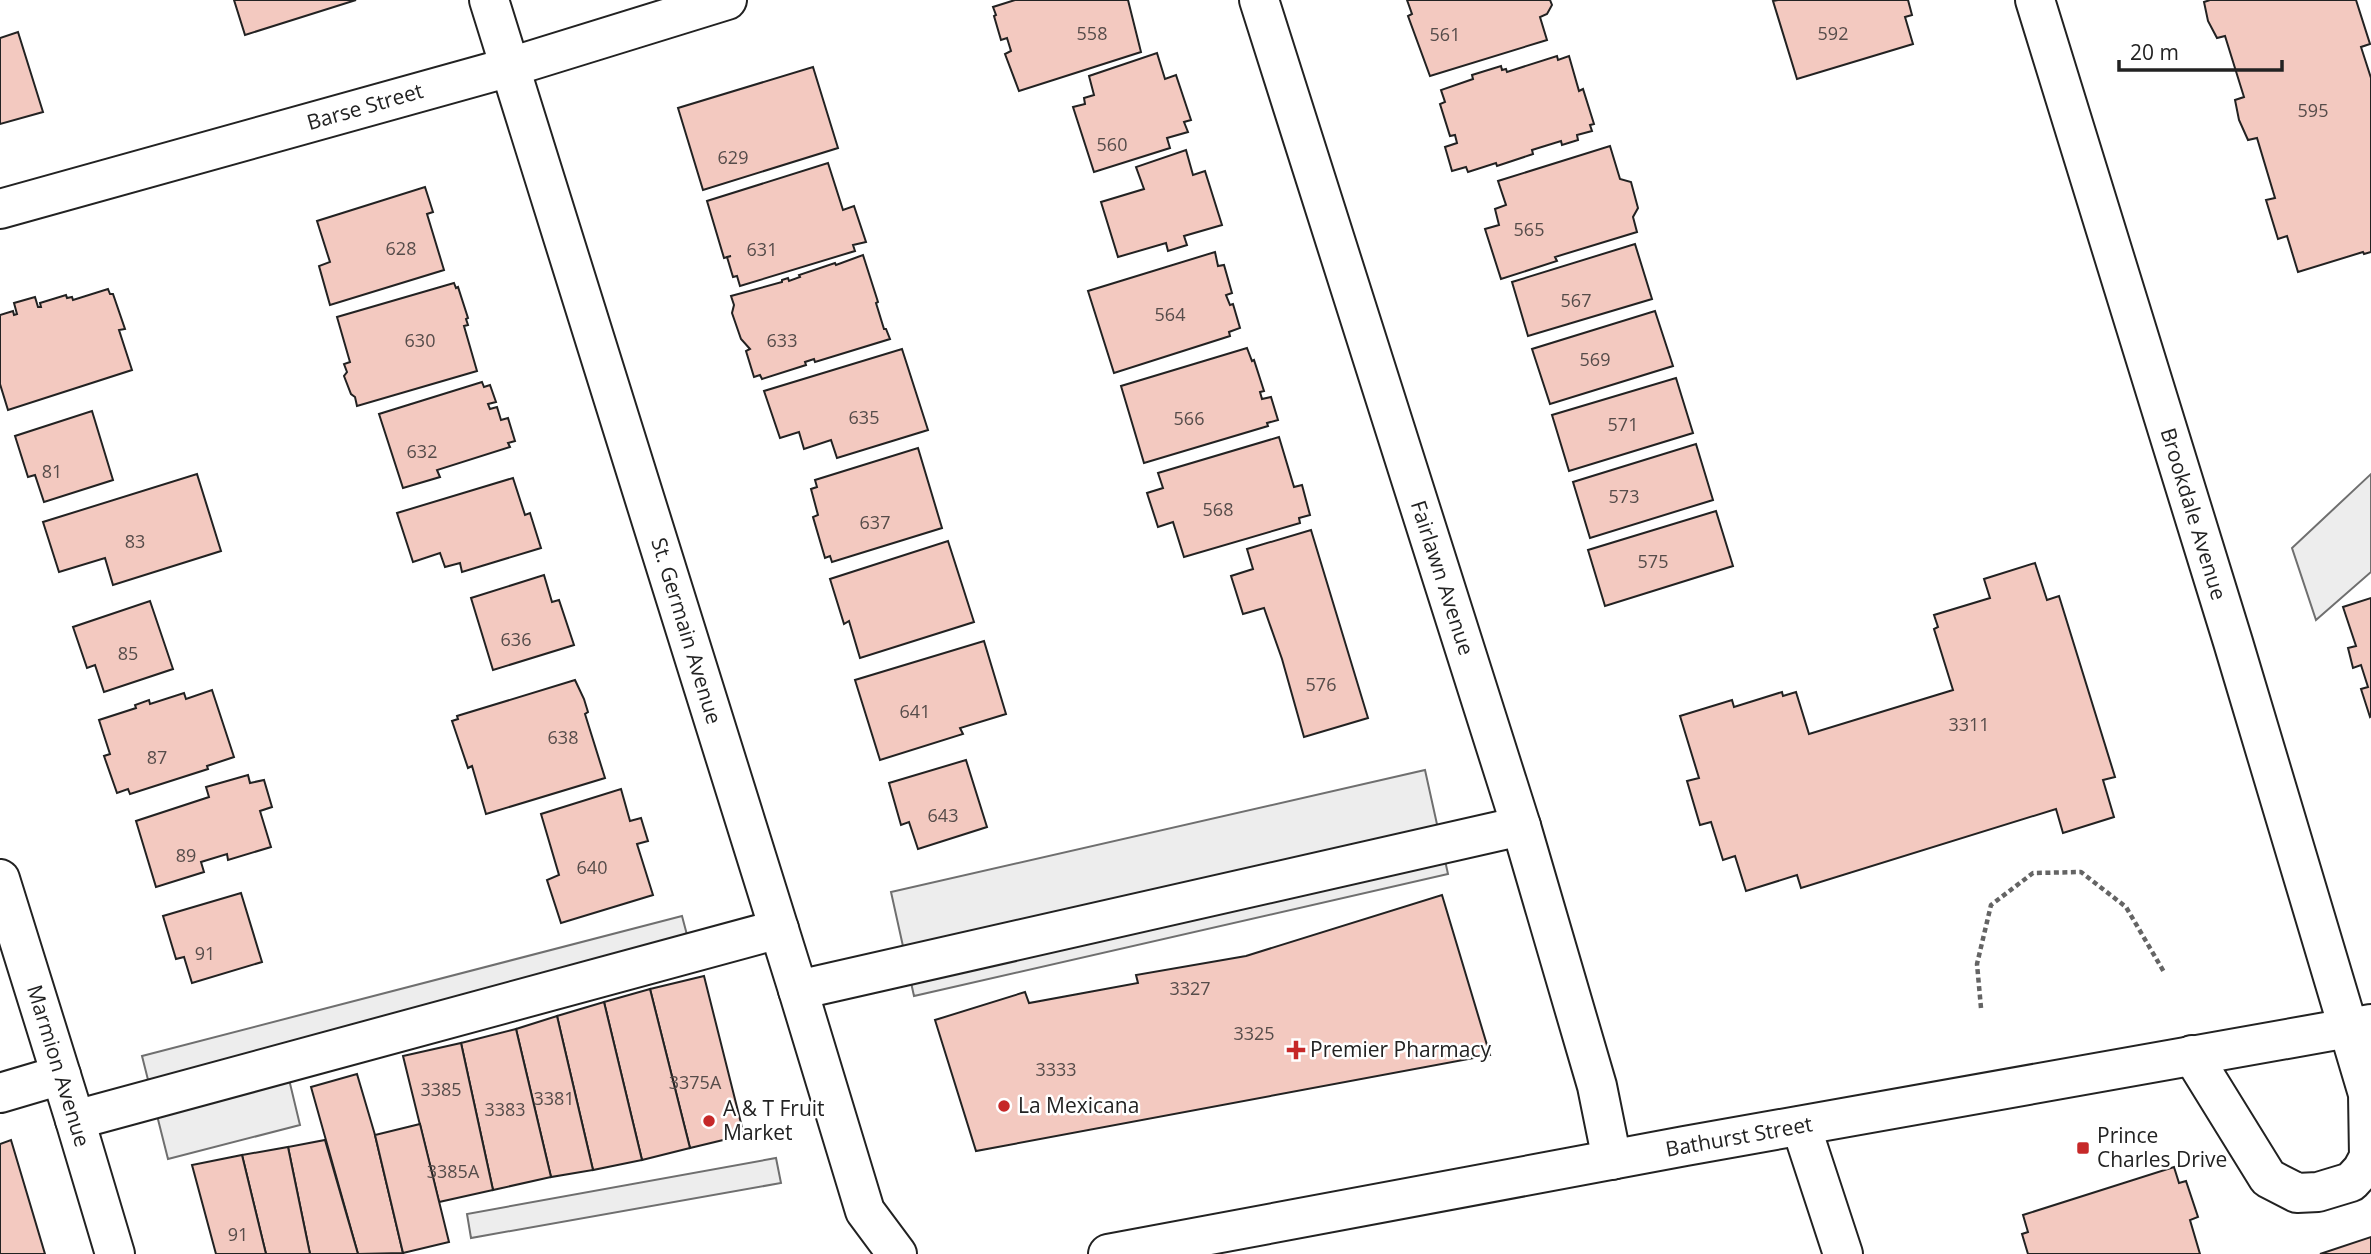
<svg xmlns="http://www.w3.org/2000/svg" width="2371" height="1254" font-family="'Open Sans',sans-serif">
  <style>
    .parking { fill: #ededed; stroke: #6f6f6f; stroke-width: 2 }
    .building { fill: #f3c9c0; stroke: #222; stroke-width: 2 }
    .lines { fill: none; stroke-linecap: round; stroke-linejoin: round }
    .minor-casing { stroke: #222; stroke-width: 42 }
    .major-casing { stroke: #222; stroke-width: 42 }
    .path { stroke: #646464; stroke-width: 4.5; stroke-dasharray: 5 3.5; stroke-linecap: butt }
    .minor { stroke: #fff; stroke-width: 38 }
    .major { stroke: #fff; stroke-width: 38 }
    .poi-dot { fill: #c62828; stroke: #fff; stroke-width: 2.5 }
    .labels { text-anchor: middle; stroke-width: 5; stroke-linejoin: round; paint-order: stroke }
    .number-label { font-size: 18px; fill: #564c4a }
    .street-label { font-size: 21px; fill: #222; stroke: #fff }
    .poi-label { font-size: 21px; fill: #222; stroke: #fff; text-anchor: start }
  </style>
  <rect width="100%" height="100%" fill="#fff"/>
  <!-- parking -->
  <g class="parking">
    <path d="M2371,474V572L2316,620L2292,548Z"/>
    <path d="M1425,770L1448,874L914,996L891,892Z"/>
    <path d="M682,916L695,965L287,1071L300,1125L168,1159L142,1056Z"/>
    <path d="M776,1158L781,1183L471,1238L467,1214Z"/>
  </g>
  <!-- building -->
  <g class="building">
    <path d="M234,0H356L245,35Z"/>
    <path d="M1015,0H1128L1141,52L1019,91L1005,54L1011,51L1007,38L1001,40L994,16L996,15L993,7Z"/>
    <path d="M1407,0H1550L1552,5L1547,14L1540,17L1547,40L1430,76L1408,16L1412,14Z"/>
    <path d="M1778,0H1908L1912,15L1905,17L1913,44L1797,79L1773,1Z"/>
    <path d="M2210,0H2356L2370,44L2361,47L2371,78V252L2364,254L2363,252L2298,272L2287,236L2278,239L2266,200L2275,198L2257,138L2248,140L2239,120L2235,100L2244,97L2225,36L2217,38L2208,21L2204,2Z"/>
    <path d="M18,32L43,112L0,124V38Z"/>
    <path d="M1157,53L1165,79L1176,75L1191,120L1184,122L1188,132L1167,138L1170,148L1094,172L1073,107L1085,104L1084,98L1094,95L1089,76Z"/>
    <path d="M1557,56L1558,60L1569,56L1579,91L1583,89L1594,124L1590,125L1592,131L1577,135L1578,140L1562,145L1561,141L1532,150L1533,154L1497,166L1496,163L1468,172L1466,167L1452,171L1445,147L1457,143L1455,135L1450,136L1440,104L1445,102L1441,90L1473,79L1472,75L1501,66L1502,70L1506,69L1507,72Z"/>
    <path d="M813,67L838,148L703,190L678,108Z"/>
    <path d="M1610,146L1620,179L1631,182L1638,208L1633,217L1637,232L1555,257L1557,261L1501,279L1485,229L1499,225L1495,209L1506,205L1498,181Z"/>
    <path d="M1186,150L1193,175L1205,171L1222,225L1184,236L1187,245L1168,251L1166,243L1118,257L1101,202L1144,189L1136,167Z"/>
    <path d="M828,163L843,210L854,206L866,242L853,245L855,251L740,286L737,276L733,277L727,257L731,256L724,258L707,201Z"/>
    <path d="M425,187L433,212L427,214L444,270L330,305L319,266L330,262L317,221Z"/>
    <path d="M1635,244L1652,299L1528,336L1512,282Z"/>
    <path d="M1215,252L1218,266L1224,265L1232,293L1226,295L1230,305L1233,304L1240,328L1229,332L1230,336L1114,373L1088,291Z"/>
    <path d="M863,255L878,302L876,303L884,329H886L890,339L815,362L814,359L805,362L806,365L762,379L760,375L754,377L746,351L750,349L741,339L732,313L734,305L731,296L782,282V280L788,278L789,281L800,277L799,275L835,263L836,265Z"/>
    <path d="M454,283L456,288L458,287L468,318L466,319L468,325L464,326L477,371L357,406L355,397L351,394L344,376L347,372L344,364L350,362L337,317Z"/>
    <path d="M108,289L110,294H113L125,329L119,330L132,370L8,410L0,384V315L13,311L14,315L17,314L14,303L35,297L38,307H41L40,303L66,295L67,298L72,297L73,300Z"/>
    <path d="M1655,311L1673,366L1550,404L1532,349Z"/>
    <path d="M1247,348L1252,361L1254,360L1264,391L1260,392L1262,399L1271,397L1278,420L1267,423L1268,426L1144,463L1121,386Z"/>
    <path d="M902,349L928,430L837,458L831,440L804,449L799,432L780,438L764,391Z"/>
    <path d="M1676,378L1693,433L1569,471L1552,415Z"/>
    <path d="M482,382L484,387L490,385L496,402L488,404L490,409L497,407L501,420L508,418L515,441L508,443L510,447L437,470L440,477L403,488L379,414Z"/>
    <path d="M92,411L113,480L44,502L35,475L28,477L15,436Z"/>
    <path d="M1279,437L1294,487L1302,485L1310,515L1299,518L1300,523L1184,557L1173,522L1158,527L1147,493L1163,488L1158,473Z"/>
    <path d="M1696,444L1713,500L1590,538L1573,482Z"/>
    <path d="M918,448L942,528L832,562L830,556L825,558L813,517L818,515L811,489L817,487L815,480Z"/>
    <path d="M197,474L221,551L113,585L105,558L59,572L43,522Z"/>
    <path d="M513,478L525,515L530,513L541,548L462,572L460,563L445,567L440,553L413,562L397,513Z"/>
    <path d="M1716,511L1733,566L1605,606L1588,550Z"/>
    <path d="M1311,530L1368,718L1304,737L1282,659L1264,608L1243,614L1231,576L1253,569L1247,549Z"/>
    <path d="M948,541L974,622L860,658L849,621L844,624L830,579Z"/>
    <path d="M2035,563L2047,600L2059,596L2115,777L2103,780L2114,817L2063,833L2056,809L1801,888L1797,875L1746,891L1735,856L1723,860L1711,822L1700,825L1687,781L1699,778L1680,716L1732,700L1734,707L1782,692L1783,696L1796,692L1809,734L1953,690L1934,629L1938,627L1934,615L1990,598L1984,579Z"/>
    <path d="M544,575L552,602L559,600L574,645L493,670L471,598Z"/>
    <path d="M2371,598V716L2370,717L2361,689L2368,687L2361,665L2353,668L2348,648L2356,646L2343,607Z"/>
    <path d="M150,601L173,669L104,692L95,665L87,668L73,627Z"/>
    <path d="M984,641L1006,714L960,728L963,734L880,760L855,680Z"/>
    <path d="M575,680L584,699L588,712L585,714L605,778L486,814L472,766L468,768L452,721L458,719L457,716Z"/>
    <path d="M212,690L234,757L207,766L208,769L130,794L128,789L117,793L104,756L110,754L99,720L136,708L135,705L149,700L150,704L184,693L186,699Z"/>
    <path d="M966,760L987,827L918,849L909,822L901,825L889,783Z"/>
    <path d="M248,775L250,783L264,780L272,807L260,811L271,847L228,860L227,854L201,862L204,872L156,887L136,821L209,797L206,787Z"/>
    <path d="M621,789L630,821L641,818L648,841L637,844L653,895L561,923L547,880L559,875L541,814Z"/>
    <path d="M241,893L262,962L192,983L184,957L176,959L163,916Z"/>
    <path d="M1442,895L1490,1055L976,1151L935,1020L1025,992L1029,1003L1138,983L1136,975L1246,956Z"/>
    <path d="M704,976L744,1135L690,1148L650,989Z"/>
    <path d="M650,989L690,1148L642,1160L604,1002Z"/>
    <path d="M604,1002L642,1160L593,1170L557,1016Z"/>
    <path d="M557,1016L593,1170L551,1177L516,1029Z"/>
    <path d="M516,1029L551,1177L493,1190L461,1043Z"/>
    <path d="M461,1043L493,1190L439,1202L403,1056Z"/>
    <path d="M357,1074L375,1135L403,1253L358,1254L311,1087Z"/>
    <path d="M420,1124L449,1242L403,1253L375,1135Z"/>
    <path d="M11,1140L45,1254H0V1144Z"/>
    <path d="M325,1140L358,1254H310L288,1147Z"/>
    <path d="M288,1147L310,1254H266L242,1155Z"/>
    <path d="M242,1155L266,1254H216L192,1165Z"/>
    <path d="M2174,1167L2179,1183L2186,1181L2198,1217L2190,1220L2200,1254H2028L2022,1234L2028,1232L2023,1215Z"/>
    <path d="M2371,1237V1254H2320Z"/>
  </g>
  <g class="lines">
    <defs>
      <g id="minor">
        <path d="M489,0L798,990L865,1211L897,1254"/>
        <path d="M1259,0L1521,826L1597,1086L1612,1160"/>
        <path d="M2035,0L2233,642L2368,1094L2369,1157L2362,1170L2351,1182L2318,1192L2297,1193L2268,1178L2192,1055"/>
        <path d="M0,209L510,67L727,0"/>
        <path d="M0,879L75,1120L115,1254"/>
        <path d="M798,990L1521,826"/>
        <path d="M0,1093L61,1075"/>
        <path d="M75,1120L779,929"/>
        <path d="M1801,1126L1843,1254"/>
      </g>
      <path id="major" d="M1108,1254L1685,1146L2371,1024"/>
    </defs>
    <!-- minor casing -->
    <use href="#minor" class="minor-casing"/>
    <!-- major casing -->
    <use href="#major" class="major-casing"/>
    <!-- path -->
    <path class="path" d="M1981,1008L1977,964L1991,905L2033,873L2081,872L2126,907L2164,972"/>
    <!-- minor -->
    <use href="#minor" class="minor"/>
    <!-- major -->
    <use href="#major" class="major"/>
  </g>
  <!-- markers -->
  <g class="poi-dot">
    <path d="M1292.5 1039.5h7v7h7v7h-7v7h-7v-7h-7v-7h7z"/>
    <circle cx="1004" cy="1106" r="7"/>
    <circle cx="709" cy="1121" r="7"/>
    <rect x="2076" y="1141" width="14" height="14" rx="3.5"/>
  </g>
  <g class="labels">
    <!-- number labels -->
    <g class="number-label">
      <text x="1092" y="40">558</text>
      <text x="1833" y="40">592</text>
      <text x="1445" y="41">561</text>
      <text x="2313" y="117">595</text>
      <text x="1112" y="151">560</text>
      <text x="733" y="164">629</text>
      <text x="1529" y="236">565</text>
      <text x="401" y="255">628</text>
      <text x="762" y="256">631</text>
      <text x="1576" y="307">567</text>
      <text x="1170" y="321">564</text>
      <text x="420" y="347">630</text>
      <text x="782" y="347">633</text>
      <text x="1595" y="366">569</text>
      <text x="864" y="424">635</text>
      <text x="1189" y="425">566</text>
      <text x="1623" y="431">571</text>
      <text x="422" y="458">632</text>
      <text x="52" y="478">81</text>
      <text x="1624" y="503">573</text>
      <text x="1218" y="516">568</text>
      <text x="875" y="529">637</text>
      <text x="135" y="548">83</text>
      <text x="1653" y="568">575</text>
      <text x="516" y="646">636</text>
      <text x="128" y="660">85</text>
      <text x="1321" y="691">576</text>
      <text x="915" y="718">641</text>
      <text x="1969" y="731">3311</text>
      <text x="563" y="744">638</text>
      <text x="157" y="764">87</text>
      <text x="943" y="822">643</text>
      <text x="186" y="862">89</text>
      <text x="592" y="874">640</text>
      <text x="205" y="960">91</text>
      <text x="1190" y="995">3327</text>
      <text x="1254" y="1040">3325</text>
      <text x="1056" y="1076">3333</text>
      <text x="695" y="1089">3375A</text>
      <text x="441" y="1096">3385</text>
      <text x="554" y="1105">3381</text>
      <text x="505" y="1116">3383</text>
      <text x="453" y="1178">3385A</text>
      <text x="238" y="1241">91</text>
    </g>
    <!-- street labels -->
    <g class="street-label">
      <text transform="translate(365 107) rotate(-16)" y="7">Barse Street</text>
      <text transform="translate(2193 514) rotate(73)" y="7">Brookdale Avenue</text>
      <text transform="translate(1442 578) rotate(72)" y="7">Fairlawn Avenue</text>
      <text transform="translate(686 631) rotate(73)" y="7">St. Germain Avenue</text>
      <text transform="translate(58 1066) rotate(73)" y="7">Marmion Avenue</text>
      <text transform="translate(1739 1137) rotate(-10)" y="7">Bathurst Street</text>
    </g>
    <!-- poi labels -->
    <g class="poi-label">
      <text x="1310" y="1057">Premier Pharmacy</text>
      <text x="1018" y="1113">La Mexicana</text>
      <text x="723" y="1116">A &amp; T Fruit<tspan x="723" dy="24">Market</tspan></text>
      <text x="2097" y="1143">Prince<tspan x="2097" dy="24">Charles Drive</tspan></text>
    </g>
  </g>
  <!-- scale -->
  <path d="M2119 60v10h163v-10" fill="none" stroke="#222222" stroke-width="3.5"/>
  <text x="2130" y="60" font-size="21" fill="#222222" stroke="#ffffff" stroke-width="5" paint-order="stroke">20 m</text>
</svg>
